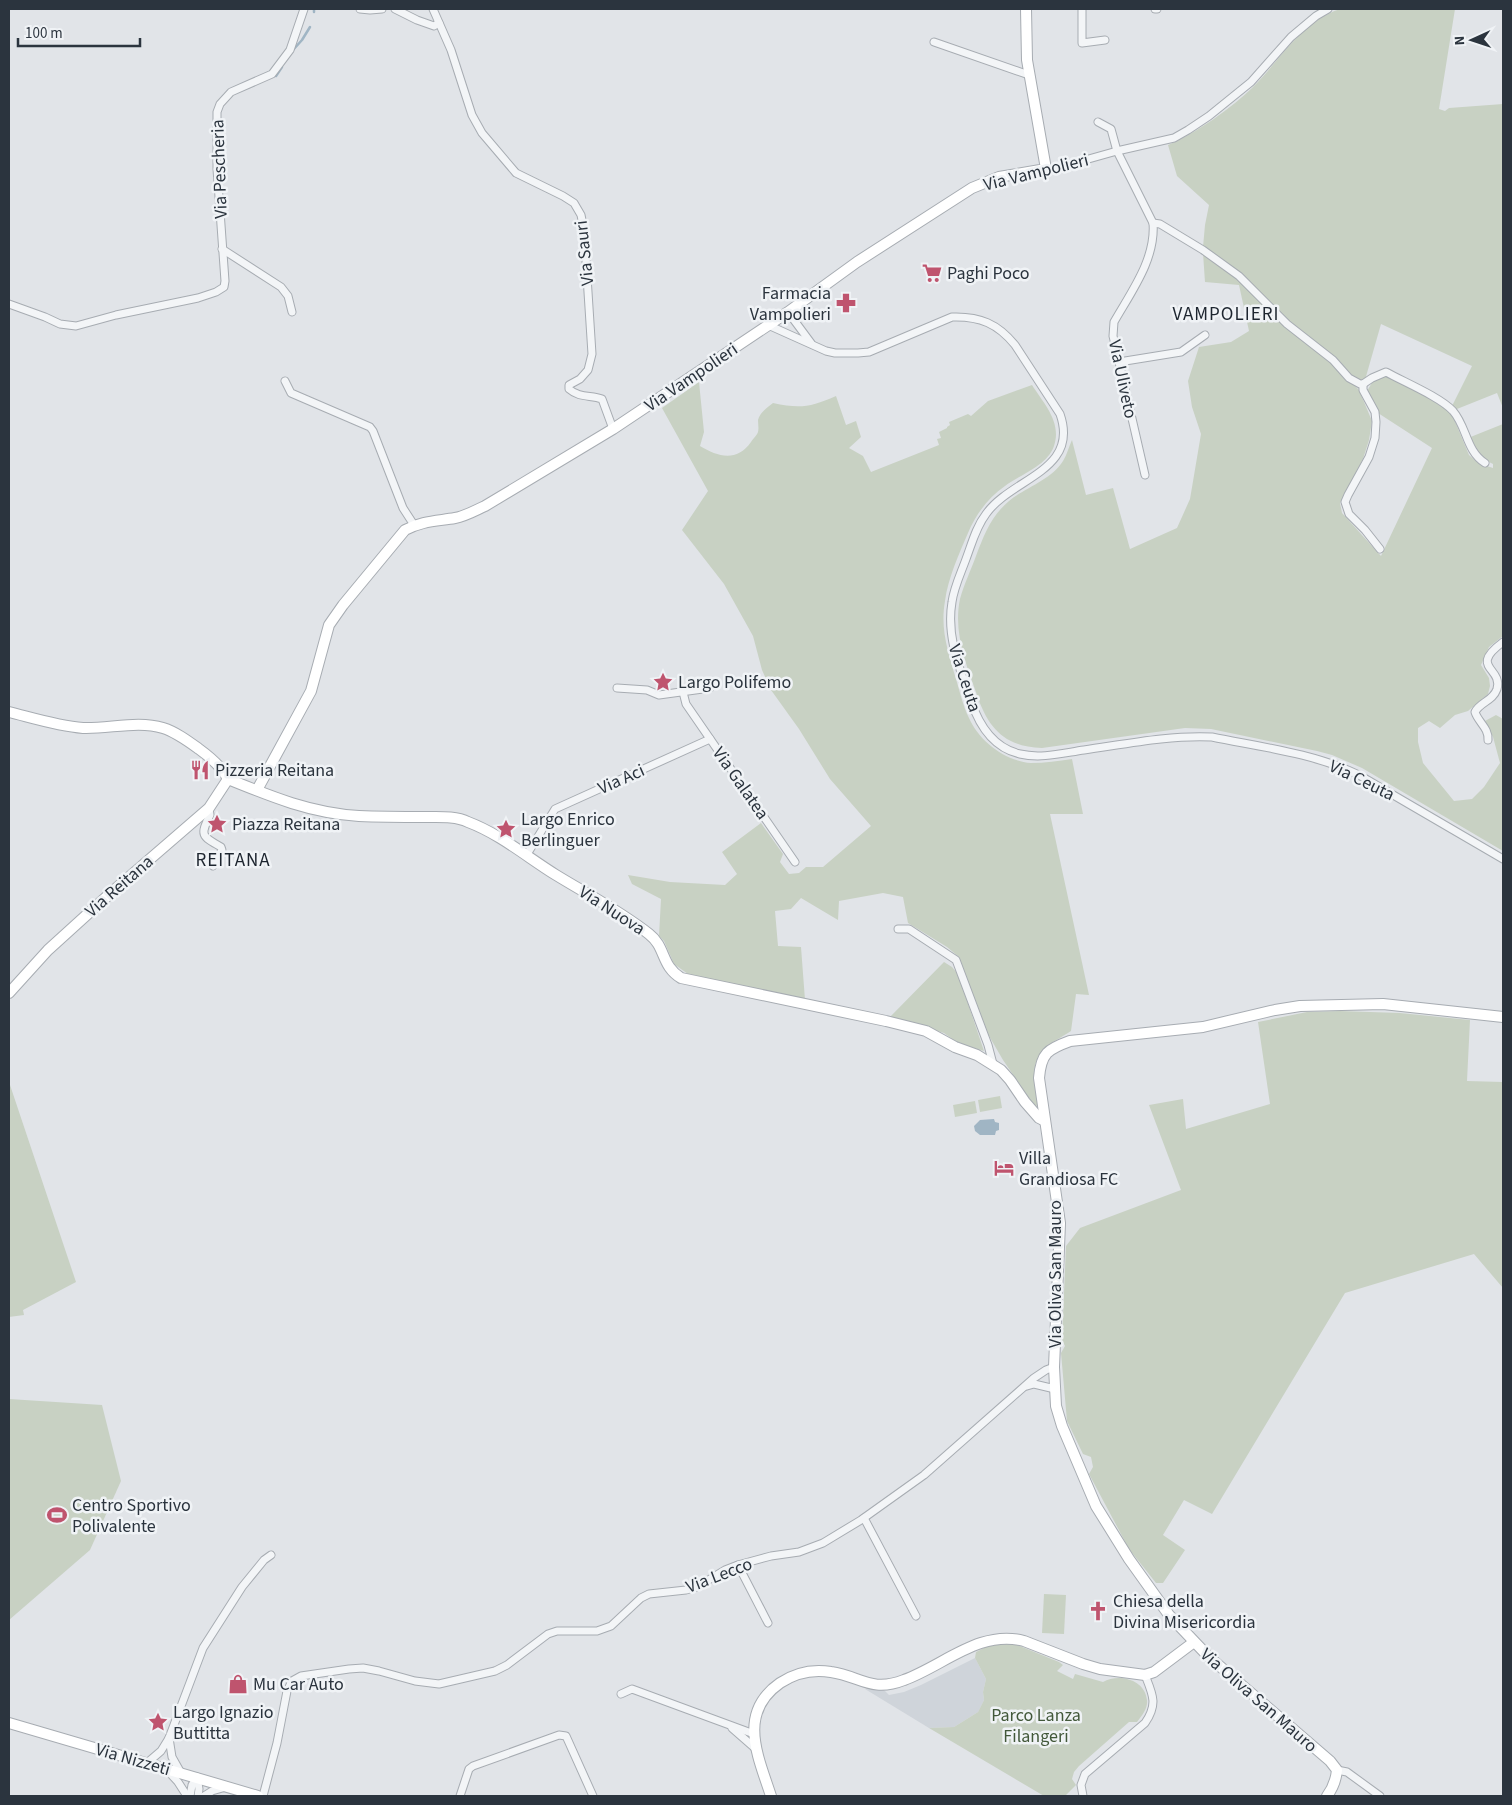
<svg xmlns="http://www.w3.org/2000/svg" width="1512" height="1805" font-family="'Source Sans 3',sans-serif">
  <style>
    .built { fill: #cfd4da }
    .green { fill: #c8d1c3 }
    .water { fill: #a0b5c4 }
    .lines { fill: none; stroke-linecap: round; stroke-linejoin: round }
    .stream { stroke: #a0b5c4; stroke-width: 2.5 }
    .street-casing { stroke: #a7acb2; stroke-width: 9 }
    .secondary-casing { stroke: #a7acb2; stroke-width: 12 }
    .street { stroke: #f3f5f7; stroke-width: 7 }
    .secondary { stroke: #fff; stroke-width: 10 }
    .labels { text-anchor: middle; stroke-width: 5; stroke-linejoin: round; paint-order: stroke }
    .street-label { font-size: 18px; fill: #2b343e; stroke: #f0f3f6 }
    .poi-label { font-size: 18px; fill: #2b343e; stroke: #f0f3f6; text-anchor: start }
    .park-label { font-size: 18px; fill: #42583a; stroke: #f0f3f6 }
    .neighbourhood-label { font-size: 19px; letter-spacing: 1px; fill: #1d252f; stroke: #f0f3f6 }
  </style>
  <rect width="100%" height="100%" fill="#e1e4e8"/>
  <!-- built -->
  <path class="built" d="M975,1658L986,1679L983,1692L984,1700L978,1712L954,1727L929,1728L865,1689L884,1690L889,1695L904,1692L921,1685Z"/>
  <!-- green -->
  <g class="green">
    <path d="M1340,9H1455L1439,109L1445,111L1449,108L1503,104V408L1497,393L1457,409L1452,406L1472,366L1381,324L1365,380L1359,381L1351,377L1203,247L1205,225L1209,205L1177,176L1168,145C1195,134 1233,107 1253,87C1281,59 1301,22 1340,9Z"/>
    <path d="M1203,253L1239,279L1333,363L1359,390L1372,421L1369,440L1363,459L1340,503L1342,513L1381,556L1432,448L1378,413L1367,391L1373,381L1385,375L1447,408L1454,419L1469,455L1478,463L1493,468V464L1483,459L1468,438L1503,424V636L1489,647L1481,665L1489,678L1490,686L1488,694L1468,711L1455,715L1440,728L1429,721L1418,728V742L1423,763L1454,801L1472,799L1484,787L1500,763L1493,737L1485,721L1496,715L1503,719V851L1362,768L1332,755L1317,751L1211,729L1185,728L1042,748C1005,747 988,728 977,695C966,664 953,632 960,599C964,584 971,570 976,556C984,535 991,516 1009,501C1026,487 1051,480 1063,461C1067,455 1069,446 1072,440L1086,495L1113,488L1130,549L1177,528L1190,499L1201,434L1192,407L1188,381L1199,347L1231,342L1249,331L1239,285L1205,282Z"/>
    <path d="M699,382L704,432L700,446C718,457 737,462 751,442C753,439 757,435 758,432C759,428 758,424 758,420C760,412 767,408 773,403C800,409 811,407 836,396L846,425L856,421L861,437L849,448L863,456L871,472L939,445L937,439L941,438L939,432L947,428V427L950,425L949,422L968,414L971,416L988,401L1032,385C1044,404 1062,422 1054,446C1047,466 1021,474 1005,486C988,498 976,514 968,533C959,554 948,578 945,601C940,629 948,652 956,679C960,692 963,706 969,718C979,741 1005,761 1031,763C1045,763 1058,761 1072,759L1083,814H1050L1089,995L1076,994L1071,1031C1050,1045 1034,1048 1034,1078C1035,1087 1038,1097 1037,1106L1033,1104L1003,1060L985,1029L959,957L947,947L908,923L903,897L883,893L839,901L838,920L801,898L791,909L775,911L778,946L801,947L805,1000L707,980L688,974L674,964L664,941L659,936L661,899L632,884L628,875L670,882L725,885L737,874L722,852L761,823L783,854L780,862L789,874L799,873L806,867H823L871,826L830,779L799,729L771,690L762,670L753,636L724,584L682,530L708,491L662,408Z"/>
    <path d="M944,962L952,967L958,974L984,1051L958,1043L944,1033L890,1017Z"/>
    <path d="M1340,1011L1400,1013L1470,1020L1467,1081L1503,1082V1288L1474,1254L1345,1293L1212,1514L1184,1500L1163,1535L1185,1550L1163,1583H1156L1129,1549L1089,1474L1093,1467L1091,1457L1083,1454L1067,1421L1061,1353L1065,1346L1062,1340L1066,1246L1080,1228L1181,1190L1149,1105L1183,1099L1186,1129L1270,1104L1258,1022L1307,1012Z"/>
    <path d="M9,1082L76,1282L23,1310L24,1315L9,1317Z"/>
    <path d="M1000,1096L1002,1108L980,1112L978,1100Z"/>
    <path d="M975,1101L977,1113L955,1117L953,1105Z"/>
    <path d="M9,1399L102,1405L121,1481L90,1550L9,1620Z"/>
    <path d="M1044,1594L1066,1595L1064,1634L1042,1633Z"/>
    <path d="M994,1644H1015L1059,1662L1063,1665L1057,1671L1073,1679L1075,1674L1103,1682C1118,1673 1145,1679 1147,1700C1148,1709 1142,1715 1137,1722H1129L1079,1766L1074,1772L1072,1779L1076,1785L1065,1796H1044L929,1728L954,1727L978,1712L984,1700L983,1692L986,1679L975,1658L976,1652L988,1646Z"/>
  </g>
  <!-- water -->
  <path class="water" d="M994,1119L995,1122L999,1123V1130L996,1131L995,1135H980L975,1131L974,1126L980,1120Z"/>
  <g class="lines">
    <!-- stream -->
    <g class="stream">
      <path d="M314,12V9"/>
      <path d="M293,50L302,40L310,27"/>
      <path d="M276,76L282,67"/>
    </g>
    <defs>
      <g id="street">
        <path d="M360,9L370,10L382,9"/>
        <path d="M395,9L417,20L434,26L439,23"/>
        <path d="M433,9L451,50L472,115L482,133L516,173L563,196L574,203L581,215L584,230L592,354L588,370L580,379L569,385V389C579,398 591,395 602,399L613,429"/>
        <path d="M1082,9V43L1105,40"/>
        <path d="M1155,9H1157"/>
        <path d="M934,42L1029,75"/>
        <path d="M1098,122L1111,129L1117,151L1153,223C1156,259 1131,292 1114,322L1113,336L1145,475"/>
        <path d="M1046,169H1053L1117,151L1174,138L1188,130L1209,116L1251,82L1291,37L1316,16L1328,9"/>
        <path d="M1153,223L1160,224L1203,250L1239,276L1287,324L1333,360L1349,378L1360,384H1363L1372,378L1386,372C1404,382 1440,397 1453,411C1467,427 1466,451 1485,463"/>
        <path d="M222,249L281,287L288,296L292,312"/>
        <path d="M9,304L45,317L60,324L76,326L116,315L198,298L216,292L224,287L225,281L217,169V112L220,104L231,92L272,74L290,50L304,9"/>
        <path d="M788,312L811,343"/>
        <path d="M768,325L826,351L835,353H858L869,352L952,317C980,316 998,324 1015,345L1060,414C1080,471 1011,478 986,514C976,527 972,543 966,559C961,573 954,587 952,602C946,637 960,669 971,701C979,725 994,748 1020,754C1041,759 1063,753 1084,750C1126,744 1169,735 1212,737C1261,747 1313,753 1359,775L1503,859"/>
        <path d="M1119,362L1181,352L1205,335"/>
        <path d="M285,381L291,393L370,427L373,431L403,508L414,525"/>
        <path d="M1363,384V390L1375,412L1376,422L1375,438L1369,457L1348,495L1345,502L1349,514L1365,530L1380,549"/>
        <path d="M617,688L647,690L659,695L710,688"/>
        <path d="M683,692L686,704L795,862"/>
        <path d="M1488,740C1489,728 1478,722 1475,712C1480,702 1493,701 1497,689C1503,667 1468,668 1503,642"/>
        <path d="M209,808L210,815C200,835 201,836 221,847L222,850L213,866"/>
        <path d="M526,856L555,809L710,739"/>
        <path d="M898,929H909L956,960L988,1045L993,1064"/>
        <path d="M1027,1386L1034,1384L1055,1389"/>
        <path d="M864,1518L916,1616"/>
        <path d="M738,1565L768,1623"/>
        <path d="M621,1694L632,1689L754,1734"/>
        <path d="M732,1728L756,1749"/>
        <path d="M169,1738L172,1757L181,1773"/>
        <path d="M147,1763L161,1751L169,1738L203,1648L242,1587L264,1560L271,1555"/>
        <path d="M167,1770L178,1782L187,1796"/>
        <path d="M1337,1770L1347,1772L1380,1796"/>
        <path d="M197,1777L199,1789L198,1796"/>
        <path d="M190,1796L192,1785L197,1777"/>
        <path d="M204,1796L212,1791L226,1787"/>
        <path d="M263,1796L277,1743L287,1691L292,1681L301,1676L349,1669L363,1668L379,1671L415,1681L439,1684L495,1671L507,1665L548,1634L557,1631H597L611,1626L641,1598L649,1594L686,1590L697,1587L725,1570L738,1565L771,1556L799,1552L823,1543L861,1520L924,1475L1034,1378L1046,1370L1054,1367"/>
        <path d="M460,1796L469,1769L473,1766L559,1735L566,1736L593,1796"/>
        <path d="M1083,1796L1081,1785L1085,1774L1145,1723C1158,1704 1153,1695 1145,1675"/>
      </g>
      <g id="secondary">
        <path d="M9,712C33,718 58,726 83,728C109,729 138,720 163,728C176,732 188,741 199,749C210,757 222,767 228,779"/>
        <path d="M228,779C272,797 311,813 359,816C382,817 404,817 427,817C440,817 456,816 468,822C500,834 527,857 556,875C587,894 620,911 649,934C666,947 661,966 681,978L886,1021L926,1031L955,1047L977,1055L1001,1070L1010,1080L1025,1102L1039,1118L1045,1121"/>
        <path d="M257,790L311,691L329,625L343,605L405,530C421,521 438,521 455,518C466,516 476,510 485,506L613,429L788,312L857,262L972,188L999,177L1046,169L1027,60L1026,9"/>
        <path d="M9,993L48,950L113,891L209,808L228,779"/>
        <path d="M9,1723L258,1796"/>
        <path d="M771,1796C758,1756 737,1713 780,1683C795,1673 813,1669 831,1672C860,1676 871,1693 904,1680C943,1666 980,1629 1024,1641L1083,1664L1100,1669L1145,1675L1154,1672L1194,1642"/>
        <path d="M1327,1796C1333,1788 1336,1780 1337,1770L1330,1761L1208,1656L1169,1615L1129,1559L1096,1506L1062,1426L1056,1406L1054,1367L1060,1223L1039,1078C1041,1053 1048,1049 1070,1041L1203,1027L1275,1010L1300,1006L1383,1004L1503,1017"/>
      </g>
    </defs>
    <!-- street casing -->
    <use href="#street" class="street-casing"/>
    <!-- secondary casing -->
    <use href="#secondary" class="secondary-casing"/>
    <!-- street -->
    <use href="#street" class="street"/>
    <!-- secondary -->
    <use href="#secondary" class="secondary"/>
  </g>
  <!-- icons -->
  <defs>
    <symbol id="supermarket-bare" viewBox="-9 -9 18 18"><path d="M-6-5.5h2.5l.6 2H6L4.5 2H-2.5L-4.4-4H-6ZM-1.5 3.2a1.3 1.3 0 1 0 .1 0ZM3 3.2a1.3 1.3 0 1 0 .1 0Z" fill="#bf546e" stroke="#f0f3f6" stroke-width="2.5" paint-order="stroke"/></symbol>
    <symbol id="pharmacy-bare" viewBox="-9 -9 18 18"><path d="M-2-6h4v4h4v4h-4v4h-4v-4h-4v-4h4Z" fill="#bf546e" stroke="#f0f3f6" stroke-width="2.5" paint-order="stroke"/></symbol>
    <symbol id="sight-bare" viewBox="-9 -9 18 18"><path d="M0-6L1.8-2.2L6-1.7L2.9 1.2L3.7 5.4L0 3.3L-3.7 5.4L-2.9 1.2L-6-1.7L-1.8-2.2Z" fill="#bf546e" stroke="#f0f3f6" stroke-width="2.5" paint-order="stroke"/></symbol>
    <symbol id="restaurant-bare" viewBox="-9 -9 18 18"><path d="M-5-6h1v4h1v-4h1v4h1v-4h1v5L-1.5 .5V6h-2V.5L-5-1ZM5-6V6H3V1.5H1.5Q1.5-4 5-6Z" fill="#bf546e" stroke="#f0f3f6" stroke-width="2.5" paint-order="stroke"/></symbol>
    <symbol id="hotel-bare" viewBox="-9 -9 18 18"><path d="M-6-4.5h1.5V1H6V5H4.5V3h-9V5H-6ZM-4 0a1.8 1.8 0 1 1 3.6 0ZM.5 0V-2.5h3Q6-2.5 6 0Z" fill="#bf546e" stroke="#f0f3f6" stroke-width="2.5" paint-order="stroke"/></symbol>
    <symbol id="stadium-bare" viewBox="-9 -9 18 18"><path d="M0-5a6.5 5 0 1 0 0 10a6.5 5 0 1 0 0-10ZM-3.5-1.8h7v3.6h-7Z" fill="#bf546e" stroke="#f0f3f6" stroke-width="2.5" paint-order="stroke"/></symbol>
    <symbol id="church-bare" viewBox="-9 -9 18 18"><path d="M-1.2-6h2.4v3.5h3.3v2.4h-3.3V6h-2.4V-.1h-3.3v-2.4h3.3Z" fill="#bf546e" stroke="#f0f3f6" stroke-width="2.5" paint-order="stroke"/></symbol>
    <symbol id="shop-bare" viewBox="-9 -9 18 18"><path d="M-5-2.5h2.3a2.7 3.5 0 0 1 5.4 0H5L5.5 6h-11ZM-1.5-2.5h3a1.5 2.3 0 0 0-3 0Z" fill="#bf546e" stroke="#f0f3f6" stroke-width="2.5" paint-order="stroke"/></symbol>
  </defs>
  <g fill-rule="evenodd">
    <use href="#supermarket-bare" x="918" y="259" width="28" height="28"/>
    <use href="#pharmacy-bare" x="832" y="289" width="28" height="28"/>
    <use href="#sight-bare" x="649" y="668" width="28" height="28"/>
    <use href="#restaurant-bare" x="186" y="756" width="28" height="28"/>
    <use href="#sight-bare" x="203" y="810" width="28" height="28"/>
    <use href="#sight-bare" x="492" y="815" width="28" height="28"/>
    <use href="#hotel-bare" x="990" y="1154" width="28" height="28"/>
    <use href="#stadium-bare" x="43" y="1501" width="28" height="28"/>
    <use href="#church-bare" x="1084" y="1597" width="28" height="28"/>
    <use href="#shop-bare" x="224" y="1670" width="28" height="28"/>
    <use href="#sight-bare" x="144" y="1708" width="28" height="28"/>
  </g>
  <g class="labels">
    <!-- street labels -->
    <g class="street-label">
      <text transform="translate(219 169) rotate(-92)" y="6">Via Pescheria</text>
      <text transform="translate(1036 172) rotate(-14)" y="6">Via Vampolieri</text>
      <text transform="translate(584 253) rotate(-96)" y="6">Via Sauri</text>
      <text transform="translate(691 377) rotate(-34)" y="6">Via Vampolieri</text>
      <text transform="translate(1123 379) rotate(78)" y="6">Via Uliveto</text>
      <text transform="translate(965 678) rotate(72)" y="6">Via Ceuta</text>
      <text transform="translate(621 779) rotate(-24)" y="6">Via Aci</text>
      <text transform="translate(1362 780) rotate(26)" y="6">Via Ceuta</text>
      <text transform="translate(741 783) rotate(55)" y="6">Via Galatea</text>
      <text transform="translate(119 886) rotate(-41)" y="6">Via Reitana</text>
      <text transform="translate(612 910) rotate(33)" y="6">Via Nuova</text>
      <text transform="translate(1055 1274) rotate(-90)" y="6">Via Oliva San Mauro</text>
      <text transform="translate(719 1575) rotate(-21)" y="6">Via Lecco</text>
      <text transform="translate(1259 1700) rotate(41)" y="6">Via Oliva San Mauro</text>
      <text transform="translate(133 1759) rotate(16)" y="6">Via Nizzeti</text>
    </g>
    <!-- poi labels -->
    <g class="poi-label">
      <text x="947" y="279">Paghi Poco</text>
      <text x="831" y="299" text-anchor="end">Farmacia<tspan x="831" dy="21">Vampolieri</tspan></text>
      <text x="678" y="688">Largo Polifemo</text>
      <text x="215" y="776">Pizzeria Reitana</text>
      <text x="521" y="825">Largo Enrico<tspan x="521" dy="21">Berlinguer</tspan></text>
      <text x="232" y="830">Piazza Reitana</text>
      <text x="1019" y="1164">Villa<tspan x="1019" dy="21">Grandiosa FC</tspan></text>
      <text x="72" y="1511">Centro Sportivo<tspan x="72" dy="21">Polivalente</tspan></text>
      <text x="1113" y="1607">Chiesa della<tspan x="1113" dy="21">Divina Misericordia</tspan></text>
      <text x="253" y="1690">Mu Car Auto</text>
      <text x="173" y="1718">Largo Ignazio<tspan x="173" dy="21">Buttitta</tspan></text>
    </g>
    <!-- park labels -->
    <g class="park-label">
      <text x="1036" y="1721">Parco Lanza<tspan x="1036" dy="21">Filangeri</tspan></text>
    </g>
    <!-- neighbourhood labels -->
    <g class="neighbourhood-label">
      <text x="1226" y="320">VAMPOLIERI</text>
      <text x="233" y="866">REITANA</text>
    </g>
  </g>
  <!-- border -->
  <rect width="1512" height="1805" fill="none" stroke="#2b343e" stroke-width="20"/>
  <!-- north arrow -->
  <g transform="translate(1472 40) rotate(267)" stroke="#f0f3f6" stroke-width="4" paint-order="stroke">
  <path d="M0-4L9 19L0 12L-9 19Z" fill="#2b343e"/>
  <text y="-8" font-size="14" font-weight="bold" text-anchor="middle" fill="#2b343e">N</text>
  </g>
  <!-- scale -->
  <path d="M18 38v8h122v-8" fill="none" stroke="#2b343e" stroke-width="2.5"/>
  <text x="25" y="38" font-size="15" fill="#2b343e" stroke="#f0f3f6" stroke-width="4" paint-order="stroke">100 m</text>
</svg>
